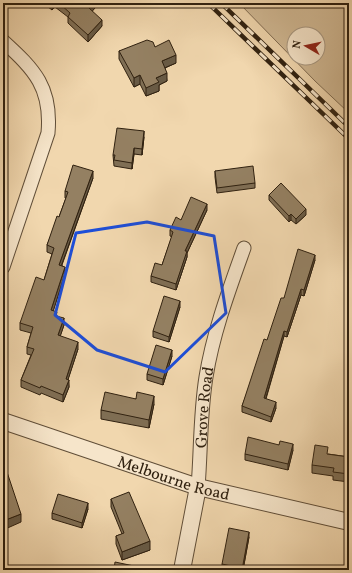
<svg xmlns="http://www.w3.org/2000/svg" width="352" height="573" font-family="Vollkorn,serif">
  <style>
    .green { fill: #d0b893; stroke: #806c52; fill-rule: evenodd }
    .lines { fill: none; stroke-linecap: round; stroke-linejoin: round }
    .minor-casing { stroke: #604e38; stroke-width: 15 }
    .tertiary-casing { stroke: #604e38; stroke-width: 18 }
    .minor { stroke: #f6e5ca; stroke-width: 13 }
    .tertiary { stroke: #f6e5ca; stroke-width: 16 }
    .rail-casing { stroke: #302110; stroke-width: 4.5 }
    .rail { stroke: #f6e5ca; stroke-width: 3; stroke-dasharray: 9; stroke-linecap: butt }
    .wall { fill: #7f6e54; stroke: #302110 }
    .shaded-wall { fill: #685a45; stroke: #302110 }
    .building { fill: #948062; stroke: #302110 }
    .marked { fill: none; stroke: #1d4ed8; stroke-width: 3; stroke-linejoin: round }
    .labels { text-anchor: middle; stroke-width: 3.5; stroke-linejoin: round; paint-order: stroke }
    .street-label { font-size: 16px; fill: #302110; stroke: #f6e5ca }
  </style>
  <rect width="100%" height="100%" fill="#f1d7ae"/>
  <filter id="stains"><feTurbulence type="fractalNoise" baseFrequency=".005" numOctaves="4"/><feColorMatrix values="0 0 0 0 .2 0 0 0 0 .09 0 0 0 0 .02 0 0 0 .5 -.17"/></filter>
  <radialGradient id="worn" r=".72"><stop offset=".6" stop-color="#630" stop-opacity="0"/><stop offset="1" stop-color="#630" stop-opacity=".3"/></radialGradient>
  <!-- green -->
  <path class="green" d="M239,3H349V113L315,81ZM294,34H318V58H294Z"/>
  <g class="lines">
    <defs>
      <g id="minor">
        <path d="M3,41C35,70 52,88 48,133L3,267"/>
        <path id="s1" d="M198,487C201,451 200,414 206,377C213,333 229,290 244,248"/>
      </g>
      <g id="tertiary">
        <path id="s2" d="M3,421L198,487L349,522"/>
        <path d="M182,570L198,487"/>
      </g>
    </defs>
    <!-- minor casing -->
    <use href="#minor" class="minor-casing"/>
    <!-- tertiary casing -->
    <use href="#tertiary" class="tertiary-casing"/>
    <!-- minor -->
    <use href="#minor" class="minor"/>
    <!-- tertiary -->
    <use href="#tertiary" class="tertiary"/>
    <defs>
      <g id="rail">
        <path d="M208,3L349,139"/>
        <path d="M221,3L349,127"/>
      </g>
    </defs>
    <!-- rail casing -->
    <use href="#rail" class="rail-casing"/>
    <!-- rail -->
    <use href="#rail" class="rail"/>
  </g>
  <!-- wall -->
  <g class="wall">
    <path d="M43,3H95V8L92,11L102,26L88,42L68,23V17L55,7L52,10Z"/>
    <path d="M155,47L176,63L165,68L167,81L159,85V91L146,96L140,84L134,87L119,59V51Z"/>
    <path d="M144,137L142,155L134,154L132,169L114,166L113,155Z"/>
    <path d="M215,171L255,183V188L217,193L215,177Z"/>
    <path d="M93,178L62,265L65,274L53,311L64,325L60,336L78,349L68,379L69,387L63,402L41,393L40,395L21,387V380L31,355L27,354V347L31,333L20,330V323L44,280L52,254L47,252V245L59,217L66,198H65V191Z"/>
    <path d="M269,195L306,215L296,224L291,220L289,222L269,200Z"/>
    <path d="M207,210L187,253V257L176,290L151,282V276L162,265L172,237L170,236V230L181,220Z"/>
    <path d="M315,260L304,296L301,295L287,337L284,336L266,399L276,408L271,422L242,412V406L284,298Z"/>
    <path d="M180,307L169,342L153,337V331Z"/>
    <path d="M172,356L163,385L147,380V374Z"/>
    <path d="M136,399L154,404L149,428L101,419V410Z"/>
    <path d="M349,429V442L348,441V436Z"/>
    <path d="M279,445L293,450L288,470L245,460V454Z"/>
    <path d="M328,454L349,457V482L333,480V476L312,473V465Z"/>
    <path d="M111,499L150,550L122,560L116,544V536L122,534L111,507Z"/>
    <path d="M88,509L82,528L52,519V513Z"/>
    <path d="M249,537L243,570H222V564Z"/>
  </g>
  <!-- shaded-wall -->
  <g class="shaded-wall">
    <path d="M53,3H55V7L52,10Z"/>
    <path d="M93,3H95V8L89,15V8Z"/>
    <path d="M102,20V26L88,42V35Z"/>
    <path d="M176,55V63L162,69V61Z"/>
    <path d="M167,73V81L159,85V91L146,96V88L156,78Z"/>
    <path d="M140,75V84L134,87V78Z"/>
    <path d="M5,117V122L3,132V126Z"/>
    <path d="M144,131V137L142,155V149Z"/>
    <path d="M134,148V154L132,169V163Z"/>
    <path d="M93,171V178L59,272V265Z"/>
    <path d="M207,204V210L187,253V257L176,290V284L185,251Z"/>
    <path d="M306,209V215L296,224V219Z"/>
    <path d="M291,214V220L289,222V216Z"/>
    <path d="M315,255V260L304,296V290Z"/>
    <path d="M65,267V274L51,318V310Z"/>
    <path d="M301,289V295L287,337V332Z"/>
    <path d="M180,301V307L169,342V337Z"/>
    <path d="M64,318V325L58,343V335Z"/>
    <path d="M284,331V336L264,404V398Z"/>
    <path d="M78,342V349L66,386V379Z"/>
    <path d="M172,350V356L163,385V379Z"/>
    <path d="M69,380V387L63,402V395Z"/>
    <path d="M154,396V404L149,428V420Z"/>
    <path d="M276,402V408L271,422V417Z"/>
    <path d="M293,444V450L288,470V464Z"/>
    <path d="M88,503V509L82,528V523Z"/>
    <path d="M21,514V522L3,530V521Z"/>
    <path d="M249,532V537L243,570H242Z"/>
    <path d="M150,541V550L122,560V552Z"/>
  </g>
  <!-- building -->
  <g class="building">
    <path d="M59,3H93L89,8L102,20L88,35L68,17L70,13Z"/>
    <path d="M147,40L153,42L155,47L169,40L176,55L162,61L167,73L156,78L159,82L146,88L140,75L134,78L119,51Z"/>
    <path d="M3,116L5,117L3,126Z"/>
    <path d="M117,128L144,131L142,149L134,148L132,163L114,160L115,155H113Z"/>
    <path d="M73,165L93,171L59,265L65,267L51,310L57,312L56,316L64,318L58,335L78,342L66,379L69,380L63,395L41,386L40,388L21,380L34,349L27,347L33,327L20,323L36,277L44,280L54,248L47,245L57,216L59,217L68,192L65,191Z"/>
    <path d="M253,166L255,183L217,188L215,171Z"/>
    <path d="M281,183L306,209L296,219L291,214L289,216L269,195Z"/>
    <path d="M191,197L207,204L185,251H187L176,284L151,276L155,263L162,265L173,232L170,230L176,217L181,220Z"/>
    <path d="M298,249L315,255L304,290L301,289L287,332L284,331L264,398L276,402L271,417L242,406L264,339L267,340L281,298H284Z"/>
    <path d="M164,296L180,301L169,337L153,331Z"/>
    <path d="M156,345L172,350L163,379L147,374Z"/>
    <path d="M105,392L136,399L137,392L154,396L149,420L101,410Z"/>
    <path d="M248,437L279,445L280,441L293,444L288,464L245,454Z"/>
    <path d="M315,445L328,447L327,454L349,457V474L333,472L334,468L312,465Z"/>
    <path d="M7,472L21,514L3,521V474Z"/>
    <path d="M129,492L150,541L122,552L116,536L124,533L111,499Z"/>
    <path d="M58,494L88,503L82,523L52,513Z"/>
    <path d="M229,528L249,532L242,570H230L231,566L222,564Z"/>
    <path d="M115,562L134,566L133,570H114Z"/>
  </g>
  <!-- marked area -->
  <path class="marked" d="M147,222L214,236L226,313L165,372L97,350L55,315L76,233Z"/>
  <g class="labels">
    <!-- street labels -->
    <g class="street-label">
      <text dy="6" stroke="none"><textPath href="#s1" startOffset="80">Grove Road</textPath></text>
      <text dy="6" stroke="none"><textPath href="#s2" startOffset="180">Melbourne Road</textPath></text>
    </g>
  </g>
  <!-- margin -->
  <rect width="352" height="573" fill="none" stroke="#f1d7ae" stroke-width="16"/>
  <rect x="4" y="4" width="344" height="565" fill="none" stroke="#302110" stroke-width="2"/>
  <rect x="8" y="8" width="336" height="557" fill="none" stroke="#302110"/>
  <!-- north arrow -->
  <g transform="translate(306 46) rotate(279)"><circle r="19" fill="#f6e5ca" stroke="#a79780"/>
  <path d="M0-3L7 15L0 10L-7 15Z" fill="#8f2418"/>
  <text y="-6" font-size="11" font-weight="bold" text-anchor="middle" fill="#302110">N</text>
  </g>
  <rect width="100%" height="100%" filter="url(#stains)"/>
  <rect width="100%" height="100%" fill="url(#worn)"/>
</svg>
